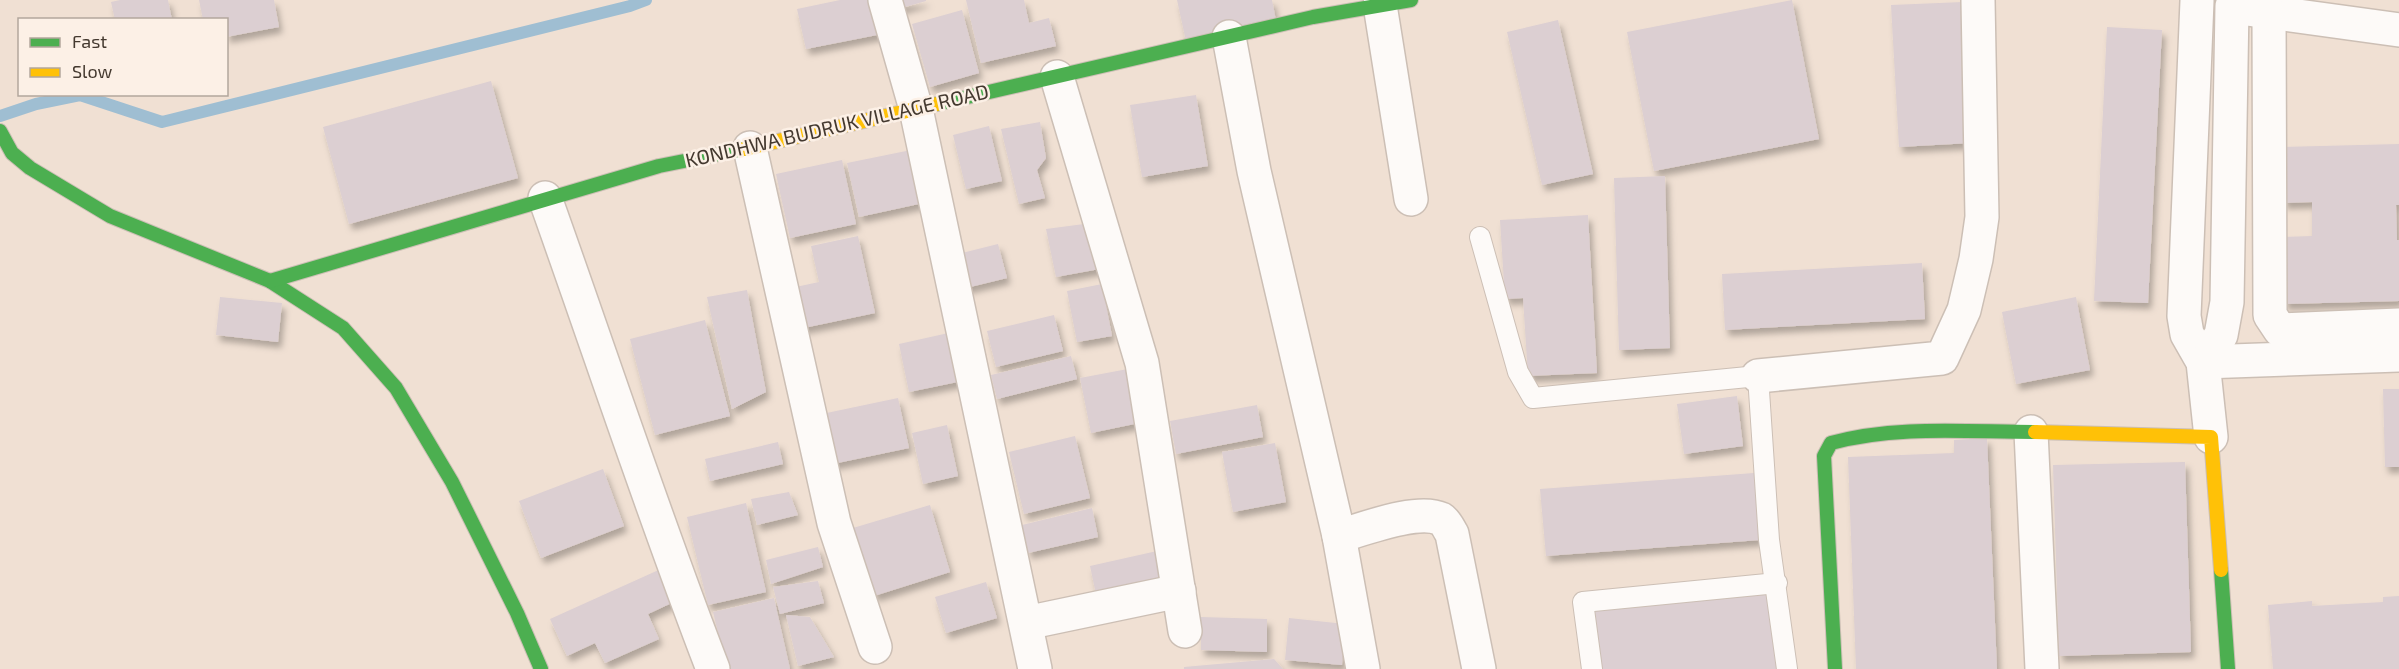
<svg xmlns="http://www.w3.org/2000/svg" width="2399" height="669" font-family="'Exo 2',sans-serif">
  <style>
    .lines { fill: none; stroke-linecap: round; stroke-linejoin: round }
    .stream { stroke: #9fbed2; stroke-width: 12 }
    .building { fill: #dccfd2; filter: url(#shadow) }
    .lane-casing { stroke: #ccbfb5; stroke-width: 22 }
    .street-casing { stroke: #ccbfb5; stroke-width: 36 }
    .fast-casing { stroke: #ccbfb5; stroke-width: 16 }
    .slow-casing { stroke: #ccbfb5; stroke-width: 16 }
    .lane { stroke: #fdfaf8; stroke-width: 20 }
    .street { stroke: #fdfaf8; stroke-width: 33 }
    .fast { stroke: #4caf50; stroke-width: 14 }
    .slow { stroke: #ffc107; stroke-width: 14 }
    .labels { text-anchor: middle; stroke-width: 5; stroke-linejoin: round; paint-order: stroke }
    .street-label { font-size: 20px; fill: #44392f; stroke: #fcf0e6 }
  </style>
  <defs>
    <filter id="shadow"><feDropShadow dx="3.5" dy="6" stdDeviation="3" flood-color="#0004"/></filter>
  </defs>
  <rect width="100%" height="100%" fill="#f0e0d3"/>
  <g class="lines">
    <!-- stream -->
    <path class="stream" d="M0,116L36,104L80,95L162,122L630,6L646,0"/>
  </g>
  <!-- building -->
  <g class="building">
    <path d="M120,0H168L172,20H115L111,2Z"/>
    <path d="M199,0H274L279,27L226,37V20H203Z"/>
    <path d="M840,0H875L882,34L806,49L797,9Z"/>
    <path d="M895,0H926V1L898,9Z"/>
    <path d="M966,0H1024L1029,23L1049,18L1056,46L981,63Z"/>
    <path d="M1177,0H1272L1276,21L1186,41Z"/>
    <path d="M1792,0L1819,139L1654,171L1627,32Z"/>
    <path d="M1963,2L1971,143L1899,147L1891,5Z"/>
    <path d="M962,10L979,73L930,87L912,24Z"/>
    <path d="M1558,20L1593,174L1542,185L1507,32Z"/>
    <path d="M2107,27L2162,30L2148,303L2094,301Z"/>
    <path d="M491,81L518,178L349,224L323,127Z"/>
    <path d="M1196,95L1208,166L1142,177L1130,105Z"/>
    <path d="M1040,122L1046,158L1037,170L1045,198L1019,204L1001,129Z"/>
    <path d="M989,126L1002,181L966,189L953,135Z"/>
    <path d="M2399,144V205H2396L2397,240H2399V301L2284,304L2282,237L2312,236V202L2283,203L2281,147Z"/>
    <path d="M916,149L928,202L859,217L847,163Z"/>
    <path d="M842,160L856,224L790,238L776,174Z"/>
    <path d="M1665,176L1670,348L1619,350L1614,178Z"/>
    <path d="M1588,215L1597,373L1528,376L1523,298L1505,299L1500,220Z"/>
    <path d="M1084,224L1105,268L1056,277L1046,229Z"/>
    <path d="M858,236L875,313L799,329L791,288L819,282L811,246Z"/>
    <path d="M998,244L1007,278L962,289L954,255Z"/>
    <path d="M1922,263L1925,319L1725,330L1722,274Z"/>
    <path d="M1102,284L1112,336L1077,342L1067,291Z"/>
    <path d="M747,290L766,392L732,409L707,297Z"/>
    <path d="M220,297L282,303L278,342L216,335Z"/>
    <path d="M2076,297L2090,370L2016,384L2002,312Z"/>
    <path d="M1054,315L1063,351L996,367L987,331Z"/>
    <path d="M705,320L730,416L655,435L630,339Z"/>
    <path d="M962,330L972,379L909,392L899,344Z"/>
    <path d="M1071,356L1077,379L997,399L991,375Z"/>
    <path d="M1133,368L1144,422L1091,433L1080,378Z"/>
    <path d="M2383,389H2399V467H2385Z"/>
    <path d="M1737,396L1743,446L1684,454L1677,404Z"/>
    <path d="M898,398L909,448L828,465L817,415Z"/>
    <path d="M1257,405L1263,437L1176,454L1170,421Z"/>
    <path d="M947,425L958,476L923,484L912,433Z"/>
    <path d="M1075,436L1090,498L1024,514L1009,452Z"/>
    <path d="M1987,438L1997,669H1856L1848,457L1954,453V440Z"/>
    <path d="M778,442L783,464L710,481L705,459Z"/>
    <path d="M1275,443L1286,502L1233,512L1222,452Z"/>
    <path d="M2185,462L2191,652L2059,656L2053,465Z"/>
    <path d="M603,469L624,526L541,558L519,501Z"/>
    <path d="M1754,473L1760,540L1546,556L1540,489Z"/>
    <path d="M789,492L798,515L757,525L751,499Z"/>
    <path d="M746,503L766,592L708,605L687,517Z"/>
    <path d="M930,505L950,572L874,596L853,528Z"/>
    <path d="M1092,508L1098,537L1028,553L1022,525Z"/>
    <path d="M818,547L823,567L771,584L766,560Z"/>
    <path d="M1157,551L1163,578L1096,594L1090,566Z"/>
    <path d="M663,568L678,600L648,614L659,639L605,663L595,643L567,656L550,619Z"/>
    <path d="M818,581L824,603L780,614L773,587Z"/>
    <path d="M986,582L997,618L946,633L935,597Z"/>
    <path d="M1772,590L1780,669H1598L1591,609Z"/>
    <path d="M2399,596V669H2273L2268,605L2312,601V606L2383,602V597Z"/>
    <path d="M774,598L790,669H727L713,612Z"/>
    <path d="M786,615L810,617L834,657L798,666Z"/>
    <path d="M1201,617L1267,619V652L1201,650Z"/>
    <path d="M1289,618L1345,624L1342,665L1285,660Z"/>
    <path d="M1274,659L1283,669H1184V667Z"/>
  </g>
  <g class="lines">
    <defs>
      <g id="lane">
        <path d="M1480,237L1518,372L1533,398L1758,376L1769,540L1787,669"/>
        <path d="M1592,669L1583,602L1777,583"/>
      </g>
      <g id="street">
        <path d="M885,0L916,109L1035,669"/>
        <path d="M2197,1L2184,316L2187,334L2203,362L2211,437"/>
        <path d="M1380,5L1411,199"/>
        <path d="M2247,9L2399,30"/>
        <path d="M2269,12L2270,315L2280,330L2399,325"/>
        <path d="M1229,37L1254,171L1339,536L1363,669"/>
        <path d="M1057,77L1142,363L1185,631"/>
        <path d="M750,148L834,523L875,647"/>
        <path d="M545,198C601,355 653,514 713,669"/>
        <path d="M2203,362L2221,335L2227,302L2232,6"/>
        <path d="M2203,362L2399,355"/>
        <path d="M1758,376L1942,358L1964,310L1976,259L1982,217L1978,0"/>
        <path d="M2031,432L2042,669"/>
        <path d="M1339,536C1364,529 1418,508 1441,519C1446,522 1449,529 1452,534L1479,669"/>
        <path d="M1026,623L1179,591"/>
      </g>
      <g id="fast">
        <path d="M937,104L1313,17L1411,0"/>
        <path d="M0,131L12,153L30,168L110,216L270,281L343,328L396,388L452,482L517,613L541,669"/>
        <path d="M270,281L659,166L744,149"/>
        <path d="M2221,570L2228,669"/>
        <path d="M1835,669L1824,456L1831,443C1896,425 1968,432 2035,432"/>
      </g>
      <g id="slow">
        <path d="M744,149L937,104"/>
        <path d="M2035,432L2211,437L2221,570"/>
      </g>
    </defs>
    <!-- lane casing -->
    <use href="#lane" class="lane-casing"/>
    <!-- street casing -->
    <use href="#street" class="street-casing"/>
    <!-- fast casing -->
    <use href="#fast" class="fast-casing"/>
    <!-- slow casing -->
    <use href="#slow" class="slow-casing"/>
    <!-- lane -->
    <use href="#lane" class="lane"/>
    <!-- street -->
    <use href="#street" class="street"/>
    <!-- fast -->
    <use href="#fast" class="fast"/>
    <!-- slow -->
    <use href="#slow" class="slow"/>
  </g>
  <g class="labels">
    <!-- street labels -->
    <g class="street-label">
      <text transform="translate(837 126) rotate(-13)" y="7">KONDHWA BUDRUK VILLAGE ROAD</text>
    </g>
  </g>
  <!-- legend -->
  <rect x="18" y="18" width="210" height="78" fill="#fcf0e6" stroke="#b2a79d" stroke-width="1.5"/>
  <rect x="30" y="38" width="30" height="9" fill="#4caf50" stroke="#b2a79d" stroke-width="1.5"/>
  <text x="72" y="48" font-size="18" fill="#44392f">Fast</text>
  <rect x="30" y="68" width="30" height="9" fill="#ffc107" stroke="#b2a79d" stroke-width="1.5"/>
  <text x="72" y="78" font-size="18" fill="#44392f">Slow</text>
</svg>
